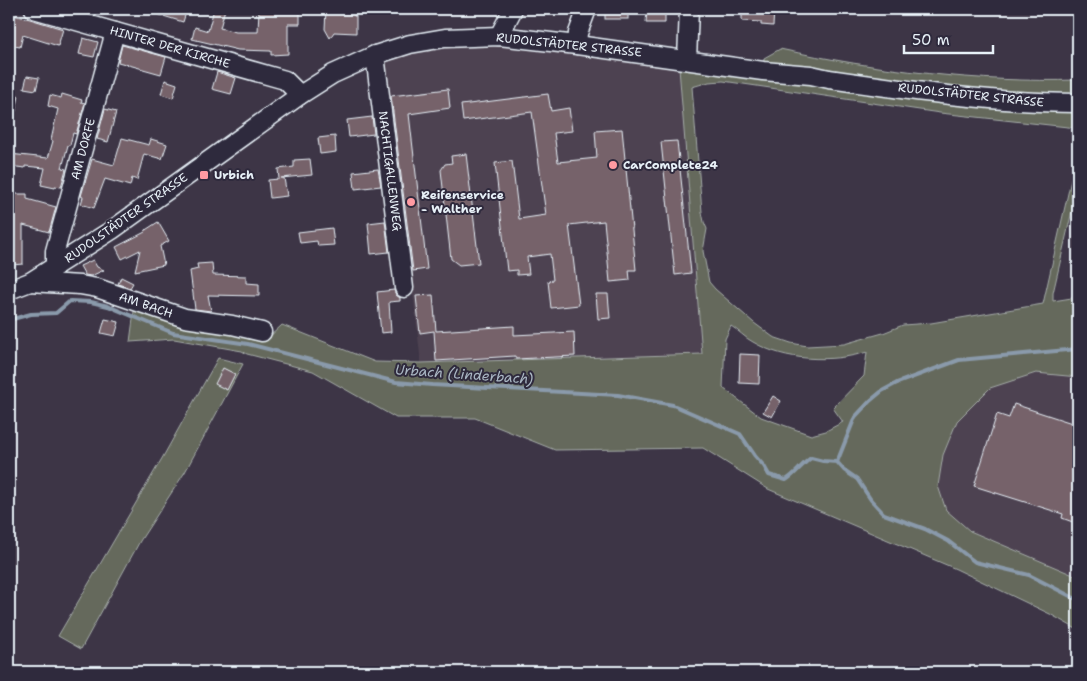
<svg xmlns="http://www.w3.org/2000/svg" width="1087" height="681" font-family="'Shantell Sans',sans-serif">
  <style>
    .built { fill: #4e4251 }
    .green { fill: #65695b; stroke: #a6adaa; fill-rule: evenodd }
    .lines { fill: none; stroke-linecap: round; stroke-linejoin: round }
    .stream { stroke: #8a9aab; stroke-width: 4 }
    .building { fill: #76626a; stroke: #e8f1f8 }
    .minor-casing { stroke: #e8f1f8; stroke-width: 21 }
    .minor { stroke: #2f2a3d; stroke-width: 18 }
    .poi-dot { fill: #ff9aa2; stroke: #2f2a3d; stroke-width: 2 }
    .labels { text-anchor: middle; stroke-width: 4; stroke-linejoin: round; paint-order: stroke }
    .street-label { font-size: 12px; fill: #e8f1f8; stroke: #2f2a3d }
    .poi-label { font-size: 12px; font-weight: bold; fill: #e8f1f8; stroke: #2f2a3d; text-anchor: start }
    .water-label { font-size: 14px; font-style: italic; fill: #aab7c4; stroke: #2f2a3d }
  </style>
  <rect width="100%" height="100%" fill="#3d3546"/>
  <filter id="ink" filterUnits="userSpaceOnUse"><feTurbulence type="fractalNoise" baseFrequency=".02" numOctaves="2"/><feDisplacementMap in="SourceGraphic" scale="10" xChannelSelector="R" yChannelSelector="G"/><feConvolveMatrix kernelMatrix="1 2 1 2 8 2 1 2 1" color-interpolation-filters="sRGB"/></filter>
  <g filter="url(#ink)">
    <!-- built -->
    <g class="built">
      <path d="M481,43L544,48L679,68L702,354L421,363L413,293L382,60L430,48Z"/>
      <path d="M1036,373L1078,377V577L970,531L946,510L938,486L943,455L957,421L990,388Z"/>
    </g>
    <!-- green -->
    <g class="green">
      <path d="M780,49C877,70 979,83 1078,80V130L1077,128L940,113L723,81L709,82L692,87L702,212L704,222L707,229L703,251L709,282L715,289L754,323L773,337L791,343L807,346L844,344L883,333L903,325L931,323L1043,304L1078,149V185L1053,293V301L1078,297V377L1036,373L990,388L957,421L943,455L938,486L946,510L970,531L1078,577V630L1050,614L956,569L768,489L703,448L555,450L475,418H396L313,371L247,354L242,351L174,339L130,342L135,304L267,339L282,325L375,362L421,363L702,354L679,68L763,78L764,58ZM731,326C738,330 745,338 753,342C785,361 831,363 867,352L864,376L833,408L843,422L826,431L811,435L761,417L723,388L725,339Z"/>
      <path d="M218,358L243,364L185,472L140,541L81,649L58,636L164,455Z"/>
    </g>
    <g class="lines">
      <!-- stream -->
      <g class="stream">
        <path d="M9,320L31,314L56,313L70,301L91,302L108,306L173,333L248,344L396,382L432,385L618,395L673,405L740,434L755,456L764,466L769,475L786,480C796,474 801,465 811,458L823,461L837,462"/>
        <path d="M837,462L855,417L870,401L882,391L897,383L959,360L1078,349"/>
        <path d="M837,462L844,470L857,479L871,500L884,514L925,529L948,541L975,562L1029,575L1078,600"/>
      </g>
    </g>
    <!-- building -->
    <g class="building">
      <path d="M147,9H187L183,22L147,11Z"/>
      <path d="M214,9H225L220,28L236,32H258L259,9H300V24H288V54L271,55V51L238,50L192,39L195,27L208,31Z"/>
      <path d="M326,9H335V12H354V16H356V33L334,32L330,38L325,29Z"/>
      <rect x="605" y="9" width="23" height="10"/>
      <path d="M647,9H665V23H646Z"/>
      <path d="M742,9H774L773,26L761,25V22L742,21Z"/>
      <path d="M9,14L30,19L63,29L58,46L23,35L20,47L9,45Z"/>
      <path d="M83,38L98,42L94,57L79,54Z"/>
      <path d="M122,45L166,57L161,74L118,62Z"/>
      <path d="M217,72L236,78L231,94L212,89Z"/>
      <path d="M27,76L39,78L36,90L24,88Z"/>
      <path d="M165,80L177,84L173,98L161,94Z"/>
      <path d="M448,89L450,108L409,114L427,269L413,271L391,96Z"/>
      <path d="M9,94L19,96L13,124H9Z"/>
      <path d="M62,94L82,100L81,102L85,103L76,134L73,133L70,145H68L62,168L66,169L61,187L55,186V188L41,185L45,168L25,166V168L9,166V154L48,158L53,141L51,140L58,109L48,106L50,95L61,98Z"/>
      <path d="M548,94L551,111L569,108L572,131L554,133L558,162L597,158L595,131L622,129L636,270H629L630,280L610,282L604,221L569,225L579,305L551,308L548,281L553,280L550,254L527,257L529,274L517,275V270L507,271L495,163L512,161L519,219L546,215L532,112L463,121L461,105Z"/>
      <path d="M105,109L116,112L108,142L97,139Z"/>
      <path d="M372,117L374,134L349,137L347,120Z"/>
      <path d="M335,136L336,152L320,154L318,138Z"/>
      <path d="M122,138L149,145L151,139L167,144L162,159L144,154L137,180L132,178L130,186L105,179L94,208L81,204L83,197L81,196L92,159L114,165Z"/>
      <path d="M677,141L691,273L675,275L661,142Z"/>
      <path d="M466,154L479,263L459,265L451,259L441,170L445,164L452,163L451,156Z"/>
      <path d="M310,159L312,175L281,178H284L287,196L270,198L268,180L279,179L278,169L294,167V160Z"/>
      <path d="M378,169L381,186L355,189L353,172Z"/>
      <path d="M14,194H27V199L56,207L49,232L23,225V264L12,265L11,226H9V206H13Z"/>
      <path d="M385,221L389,252L371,254L368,223Z"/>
      <path d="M158,222L169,241L160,246L164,265L135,271L140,250L122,259L116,247L145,232L144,231Z"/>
      <path d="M332,228L334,245L318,246L317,241L300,243L298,232Z"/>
      <path d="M93,260L97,267L104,270L91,276L85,275L80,266Z"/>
      <path d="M212,263L213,275L246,276V283L259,284V296L208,295L211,311L195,309L190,271L198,269L197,264Z"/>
      <path d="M121,277L133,283L130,288L118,284Z"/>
      <path d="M394,290L396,295L400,298V301L389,302L391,332L381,333L377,292Z"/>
      <path d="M596,294H608L610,318L598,319Z"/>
      <path d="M433,295L436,331L514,326V335L574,332L575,356L516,359L515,356L436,361L434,331L420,333L416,296Z"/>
      <path d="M105,319L119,322L115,336L101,333Z"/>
      <path d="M740,354L760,355L759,384L739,383Z"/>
      <path d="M223,368L235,374L227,390L215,384Z"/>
      <path d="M773,396L781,401L772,417L763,412Z"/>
      <path d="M1014,404L1078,425V524L1062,518L1063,514L974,486L997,414L1009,418Z"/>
    </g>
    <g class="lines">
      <defs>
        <g id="minor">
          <path d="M34,9L285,80L300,95"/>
          <path d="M499,36L513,9"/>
          <path d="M577,45L578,33L587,9"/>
          <path d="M375,55L404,288"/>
          <path d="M687,60L689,9"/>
          <path d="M55,267V251L115,32"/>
          <path d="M30,282L80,285L97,288L185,318L232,325L262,332"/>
          <path d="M9,290L30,282L112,230L300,95L333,74L375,55L410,44L445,38L499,36L577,45L763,71L811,75L829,79C912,91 994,103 1078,103"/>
        </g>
      </defs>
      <!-- minor casing -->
      <use href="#minor" class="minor-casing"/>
      <!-- minor -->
      <use href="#minor" class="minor"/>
    </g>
  </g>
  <!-- markers -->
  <g class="poi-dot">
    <circle cx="613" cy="165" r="5"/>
    <rect x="199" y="170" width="10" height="10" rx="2.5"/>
    <circle cx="411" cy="202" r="5"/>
  </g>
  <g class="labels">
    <!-- street labels -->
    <g class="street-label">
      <text transform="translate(569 45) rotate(6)" y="4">RUDOLSTÄDTER STRASSE</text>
      <text transform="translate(170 47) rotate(16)" y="4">HINTER DER KIRCHE</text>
      <text transform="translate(971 95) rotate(6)" y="4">RUDOLSTÄDTER STRASSE</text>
      <text transform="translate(83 149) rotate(-75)" y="4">AM DORFE</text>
      <text transform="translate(390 171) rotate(83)" y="4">NACHTIGALLENWEG</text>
      <text transform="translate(126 218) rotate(-35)" y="4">RUDOLSTÄDTER STRASSE</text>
      <text transform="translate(146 305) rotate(19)" y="4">AM BACH</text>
    </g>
    <!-- poi labels -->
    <g class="poi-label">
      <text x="623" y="169">CarComplete24</text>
      <text x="214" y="179">Urbich</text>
      <text x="421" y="199">Reifenservice<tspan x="421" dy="14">- Walther</tspan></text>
    </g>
    <!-- water labels -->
    <g class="water-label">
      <text transform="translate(464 374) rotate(4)" y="5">Urbach (Linderbach)</text>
    </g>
  </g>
  <!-- margin -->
  <rect width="1087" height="681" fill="none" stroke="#2f2a3d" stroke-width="30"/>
  <rect x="15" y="15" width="1057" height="651" fill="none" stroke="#e8f1f8" stroke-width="2" filter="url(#ink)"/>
  <!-- scale -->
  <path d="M904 45v8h89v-8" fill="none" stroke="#e8f1f8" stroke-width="2.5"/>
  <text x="912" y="45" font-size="15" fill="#e8f1f8" stroke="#2f2a3d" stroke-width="4" paint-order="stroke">50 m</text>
</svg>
